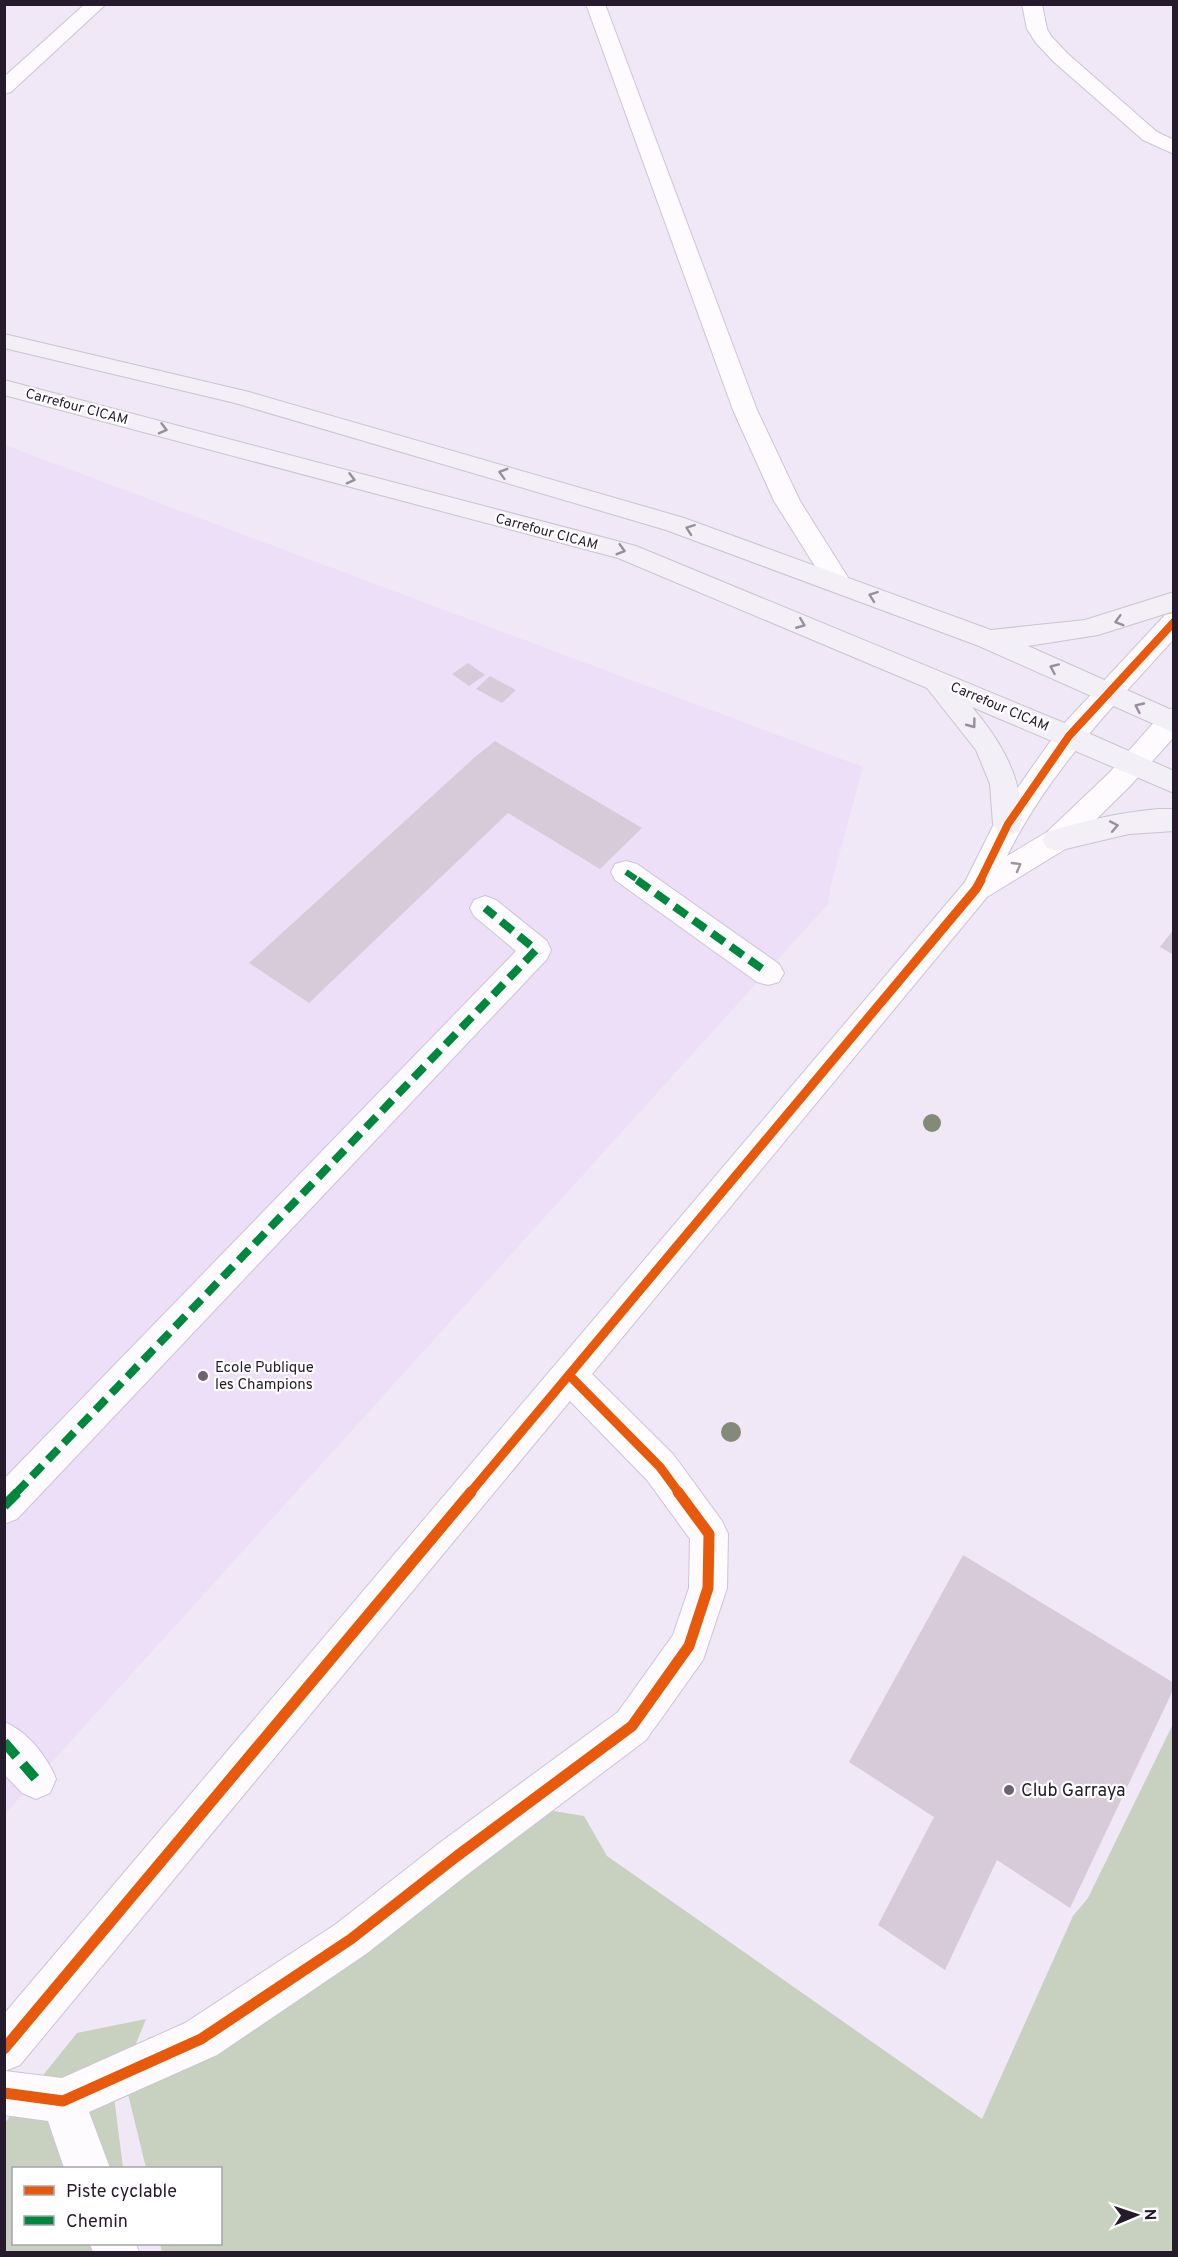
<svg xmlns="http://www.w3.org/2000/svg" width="1178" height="2257" font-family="Overpass,sans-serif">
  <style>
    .built { fill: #eddff8 }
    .green { fill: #c8d0bf }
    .building { fill: #d7cad9 }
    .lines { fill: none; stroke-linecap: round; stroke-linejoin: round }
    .minor-casing { stroke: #cdc4d4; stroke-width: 2 }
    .major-casing { stroke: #cac4ce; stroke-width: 2 }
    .minor { fill: #fdfbfe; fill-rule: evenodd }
    .major { fill: #f3eff6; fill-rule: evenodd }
    .quiet-far2 { stroke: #00873e; stroke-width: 6; stroke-dasharray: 12 6; stroke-linecap: butt }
    .quiet-far1 { stroke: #00873e; stroke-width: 8; stroke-dasharray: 15 8; stroke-linecap: butt }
    .quiet { stroke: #00873e; stroke-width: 10; stroke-dasharray: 19 10; stroke-linecap: butt }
    .cycleway-far2-casing { stroke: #fff; stroke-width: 10 }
    .cycleway-far1-casing { stroke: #fff; stroke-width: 13 }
    .cycleway-casing { stroke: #fff; stroke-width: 15 }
    .cycleway-far2 { stroke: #e8590c; stroke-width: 8 }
    .cycleway-far1 { stroke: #e8590c; stroke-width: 9 }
    .cycleway { stroke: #e8590c; stroke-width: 11 }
    .tree { fill: #838b78 }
    .oneway { stroke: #97909c }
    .oneway2 { stroke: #9c96a0 }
    .poi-dot { fill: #6d6274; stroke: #fff; stroke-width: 2 }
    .labels { text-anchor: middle; stroke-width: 4.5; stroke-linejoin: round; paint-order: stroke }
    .far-street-label { font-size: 14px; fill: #261b2d; stroke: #fff }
    .poi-label { font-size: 15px; fill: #261b2d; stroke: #fff; text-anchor: start }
    .near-poi-label { font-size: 18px; fill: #261b2d; stroke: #fff; text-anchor: start }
  </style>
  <rect width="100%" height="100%" fill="#f0e7f7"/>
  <!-- built -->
  <path class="built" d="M5,445L863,767L831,885L828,904L5,1814Z"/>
  <!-- green -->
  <g class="green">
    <path d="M1173,1724V2252H162L160,2244H220V2168H146L127,2090L149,2037L175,2039L541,1809L584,1816L607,1856L982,2119L1073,1916L1088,1898Z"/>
    <path d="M146,2019L114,2097L123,2168H14V2244H133L134,2252H5L4,2124L77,2033Z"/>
  </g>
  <!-- building -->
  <g class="building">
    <path d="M468,663L485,675L469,686L452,674Z"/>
    <path d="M490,676L516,690L502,703L476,689Z"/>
    <path d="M495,741L642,828L600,869L508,813L309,1003L249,963L475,757Z"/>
    <path d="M1174,929V955L1160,947Z"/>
    <path d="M963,1555L1174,1683V1688L1070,1908L997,1860L945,1970L878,1925L934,1817L849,1762Z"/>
  </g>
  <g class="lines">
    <defs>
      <g id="minor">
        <path d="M85,4H106L11,92L4,94V77Z"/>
        <path d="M586,4H605L757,410L800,501L852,584L848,590L839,593L830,590L774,501L733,410Z"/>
        <path d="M1022,4H1042L1047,29L1051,36L1068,54L1157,132L1174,140V154L1143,140L1054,62L1036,43L1027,29Z"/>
        <path d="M1174,613V639C1112,707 1048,773 1007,856L1047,832L1110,772L1164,711L1174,708V737L1130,786L1067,848L987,897L592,1374L673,1454L722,1521L728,1534L727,1588L703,1660L646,1740L472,1871L366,1954L217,2055L89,2112L110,2168H64L48,2121L4,2115V2014L965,882L998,816L1059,729L1165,615ZM570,1401L647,1480L690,1539L689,1588L673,1635L618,1712L442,1841L336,1924L185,2023L62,2078L5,2071L20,2065Z"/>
        <path d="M626,861L637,864L779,964L784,973L779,982L768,985L757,982L615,880L611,872L615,864Z"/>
        <path d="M485,896L496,900L547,941L551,950L547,959L17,1519L4,1524V1479L516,951L474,916L470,908L474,900Z"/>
        <path d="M4,1722C27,1731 47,1756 56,1779L50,1793L36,1799L22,1793L4,1774Z"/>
        <path d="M90,2244H136L139,2252H93Z"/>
      </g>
      <g id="major">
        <path d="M4,334L249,392L684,518L991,630L1085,620L1174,592V611L1098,635L1028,646L1174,711V733L979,646L666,530L235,403L4,348Z"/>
        <path d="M4,380L636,546L1079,729L1174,771V793L972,707C997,737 1016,766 1021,805C1022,816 1023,822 1018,832L1008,835L998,832L993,824L990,784L976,750L927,688L618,558L4,395Z"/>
        <path d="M1159,809H1174V831L1129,834L1057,851L1047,848L1042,840L1047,832C1083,821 1121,812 1159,809Z"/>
      </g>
    </defs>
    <!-- minor casing -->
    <use href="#minor" class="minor-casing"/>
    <!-- major casing -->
    <use href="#major" class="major-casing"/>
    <!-- minor -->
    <use href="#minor" class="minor"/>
    <!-- major -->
    <use href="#major" class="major"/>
    <!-- quiet-far2 -->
    <path class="quiet-far2" d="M626,872L639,881"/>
    <!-- quiet-far1 -->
    <g class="quiet-far1">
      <path d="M637,880L768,973"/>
      <path d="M16,1493L536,950L485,908"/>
    </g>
    <!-- quiet -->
    <g class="quiet">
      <path d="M4,1506L18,1492"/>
      <path d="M4,1742L36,1779"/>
    </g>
    <defs>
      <path id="cycleway-far2" d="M980,881L1008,824L1069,736L1174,622"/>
      <g id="cycleway-far1">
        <path d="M569,1375L660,1467L679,1493"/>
        <path d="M470,1493L976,889L981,880"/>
      </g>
      <g id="cycleway">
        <path d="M4,2049L471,1492"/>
        <path d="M4,2093L63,2101L201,2039L351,1939L457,1856L632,1726L689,1646L708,1588L709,1534L678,1492"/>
      </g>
    </defs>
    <!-- cycleway-far2 casing -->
    <use href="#cycleway-far2" class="cycleway-far2-casing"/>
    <!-- cycleway-far1 casing -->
    <use href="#cycleway-far1" class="cycleway-far1-casing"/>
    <!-- cycleway casing -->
    <use href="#cycleway" class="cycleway-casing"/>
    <!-- cycleway-far2 -->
    <use href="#cycleway-far2" class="cycleway-far2"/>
    <!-- cycleway-far1 -->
    <use href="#cycleway-far1" class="cycleway-far1"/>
    <!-- cycleway -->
    <use href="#cycleway" class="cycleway"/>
  </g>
  <!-- trees -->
  <g class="tree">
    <circle cx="932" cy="1123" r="9"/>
    <circle cx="731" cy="1432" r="10"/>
  </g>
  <!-- one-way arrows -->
  <defs><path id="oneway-chevron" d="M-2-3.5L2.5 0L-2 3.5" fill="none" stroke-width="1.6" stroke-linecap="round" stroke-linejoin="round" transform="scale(1.5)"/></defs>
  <g class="oneway">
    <use href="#oneway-chevron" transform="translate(163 429) rotate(15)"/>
    <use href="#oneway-chevron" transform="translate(503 473) rotate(-164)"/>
    <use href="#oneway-chevron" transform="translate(351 479) rotate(15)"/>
    <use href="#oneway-chevron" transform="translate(690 529) rotate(-160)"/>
    <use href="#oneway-chevron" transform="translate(621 550) rotate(16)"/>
    <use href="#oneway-chevron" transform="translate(873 596) rotate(-160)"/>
    <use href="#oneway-chevron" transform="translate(1119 621) rotate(164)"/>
    <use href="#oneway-chevron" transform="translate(801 624) rotate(22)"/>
    <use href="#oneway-chevron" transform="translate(1054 668) rotate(-156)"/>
    <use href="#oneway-chevron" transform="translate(1139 707) rotate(-155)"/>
    <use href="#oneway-chevron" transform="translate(972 724) rotate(53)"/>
    <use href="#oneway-chevron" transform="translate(1114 826) rotate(-11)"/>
  </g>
  <use class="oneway2" href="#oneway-chevron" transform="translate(1017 866) rotate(-30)"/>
  <!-- markers -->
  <g class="poi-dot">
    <circle cx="203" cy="1376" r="6"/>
    <circle cx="1009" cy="1790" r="6"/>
  </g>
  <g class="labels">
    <!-- far-street labels -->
    <g class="far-street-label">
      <text transform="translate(77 406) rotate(15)" y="5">Carrefour CICAM</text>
      <text transform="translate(547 531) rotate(15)" y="5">Carrefour CICAM</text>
      <text transform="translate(1000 706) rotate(23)" y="5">Carrefour CICAM</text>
    </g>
    <!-- poi labels -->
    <g class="poi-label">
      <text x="215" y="1372">Ecole Publique<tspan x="215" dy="17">les Champions</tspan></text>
    </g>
    <!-- near-poi labels -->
    <g class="near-poi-label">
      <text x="1021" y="1796">Club Garraya</text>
    </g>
  </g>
  <!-- border -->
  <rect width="1178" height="2257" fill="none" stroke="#261b2d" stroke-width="12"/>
  <!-- legend -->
  <rect x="12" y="2167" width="210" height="78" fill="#ffffff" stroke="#a8a4ab" stroke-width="1.5"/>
  <rect x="24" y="2186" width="30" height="9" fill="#e8590c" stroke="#a8a4ab" stroke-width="1.5"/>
  <text x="66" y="2197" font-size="18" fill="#261b2d">Piste cyclable</text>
  <rect x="24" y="2216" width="30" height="9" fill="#00873e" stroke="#a8a4ab" stroke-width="1.5"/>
  <text x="66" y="2227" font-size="18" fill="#261b2d">Chemin</text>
  <!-- north arrow -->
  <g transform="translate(1136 2215) rotate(88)" stroke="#ffffff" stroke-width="4.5" paint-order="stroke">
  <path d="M0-4.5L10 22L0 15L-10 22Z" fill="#261b2d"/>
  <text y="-9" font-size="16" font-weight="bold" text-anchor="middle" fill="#261b2d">N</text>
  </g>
</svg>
